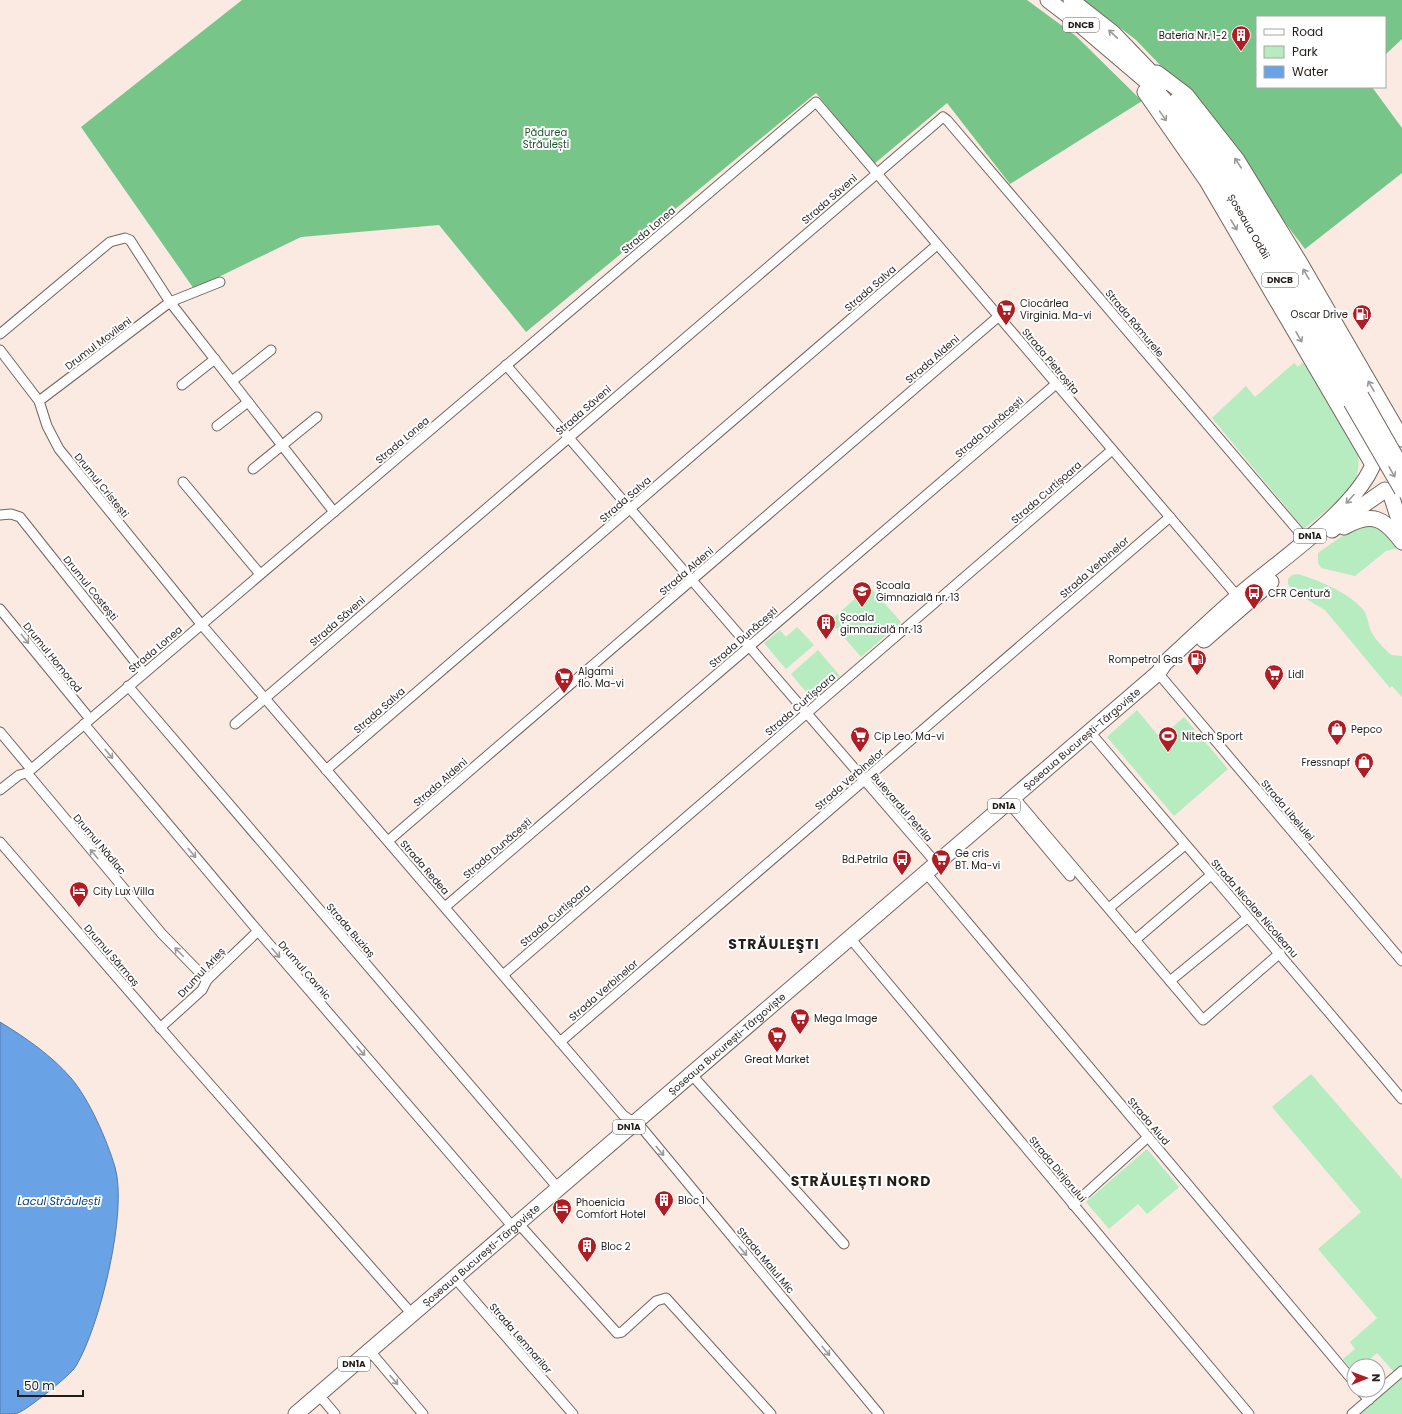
<svg xmlns="http://www.w3.org/2000/svg" width="1402" height="1414" font-family="Poppins,sans-serif">
  <style>
    .green { fill: #b6ecbf }
    .forest { fill: #77c588 }
    .water { fill: #69a3e6; stroke: #547ba9 }
    .lines { fill: none; stroke-linecap: round; stroke-linejoin: round }
    .minor-casing { stroke: #72655e; stroke-width: 11 }
    .primary-casing { stroke: #72655e; stroke-width: 17 }
    .minor { stroke: #fff; stroke-width: 9 }
    .primary { stroke: #fff; stroke-width: 15 }
    .primary-bridge-casing { stroke: #72655e; stroke-width: 17; stroke-linecap: butt }
    .primary-bridge { stroke: #fff; stroke-width: 15 }
    .oneway { stroke: #9c9998 }
    .labels { text-anchor: middle; stroke-width: 4; stroke-linejoin: round; paint-order: stroke }
    .shield { fill: #fff; stroke: #65615f; stroke-width: 1 }
    .shield-label { font-size: 9px; font-weight: bold; fill: #231d1a }
    .poi-label { font-size: 10px; fill: #231d1a; stroke: #fff; text-anchor: start }
    .park-label { font-size: 10px; fill: #1f562e; stroke: #fff }
    .street-label { font-size: 10px; fill: #231d1a; stroke: #fff }
    .water-label { font-size: 11px; font-style: italic; fill: #02427f; stroke: #fff }
    .district-label { font-size: 14px; font-weight: bold; letter-spacing: 1px; fill: #231d1a; stroke: #fff }
  </style>
  <rect width="100%" height="100%" fill="#faeae2"/>
  <!-- green -->
  <g class="green">
    <path d="M1303,362L1358,450C1359,461 1359,471 1355,481C1348,495 1316,518 1304,529L1212,418L1246,386L1255,397L1294,363L1298,367Z"/>
    <path d="M1364,524L1382,528L1398,548L1386,551L1355,576L1321,568L1318,563V553L1355,527Z"/>
    <path d="M1297,574C1317,579 1352,594 1364,611C1368,618 1368,624 1371,631C1374,639 1385,649 1391,655L1402,656V697L1392,686L1390,688L1325,610L1293,591L1288,584V579L1292,575Z"/>
    <path d="M869,586L901,622L861,657L830,621Z"/>
    <path d="M797,627L814,645L786,669L764,643L780,630L786,637Z"/>
    <path d="M818,650L840,676L812,699L791,674Z"/>
    <path d="M1137,710L1160,738L1184,717L1228,769L1174,816L1107,737Z"/>
    <path d="M1311,1074L1402,1179V1365L1394,1372L1377,1353L1362,1366H1354V1372L1343,1359L1355,1349L1350,1342L1377,1318L1318,1249L1361,1212L1272,1107Z"/>
    <path d="M1147,1149L1179,1187L1147,1214L1138,1204L1109,1229L1086,1202Z"/>
    <path d="M1402,1371V1414H1355Z"/>
  </g>
  <!-- forest -->
  <g class="forest">
    <path d="M242,0H1027L1076,36L1142,101L1010,184L947,103L874,164L816,93L526,332L439,225L301,237L194,289L81,127Z"/>
    <path d="M1084,0H1402V39L1385,55V17H1257V87H1372L1402,128V173L1305,249L1186,92L1136,40Z"/>
  </g>
  <!-- water -->
  <path class="water" d="M0,1022C26,1038 51,1055 71,1078C89,1099 107,1140 115,1167C128,1211 100,1326 76,1366C71,1375 28,1409 18,1413C13,1414 5,1414 0,1414Z"/>
  <g class="lines">
    <defs>
      <g id="minor">
        <path d="M0,334L110,242L125,238L130,240L170,302L334,512"/>
        <path d="M0,350L39,401L47,426L59,449L201,624L623,1115L642,1128L879,1414"/>
        <path d="M506,365L937,864"/>
        <path d="M232,381L271,350"/>
        <path d="M182,385L215,359"/>
        <path d="M39,401L170,302L220,282"/>
        <path d="M217,426L248,402"/>
        <path d="M253,469L317,417"/>
        <path d="M183,482L260,574"/>
        <path d="M0,515L11,514L20,517L144,673"/>
        <path d="M0,609L90,719"/>
        <path d="M1158,673L1402,961"/>
        <path d="M128,686L558,1188"/>
        <path d="M84,724L258,931L513,1227"/>
        <path d="M235,724L943,117L947,120L1306,540"/>
        <path d="M0,732L31,769"/>
        <path d="M1090,732C1194,855 1299,976 1402,1099"/>
        <path d="M326,770L937,245"/>
        <path d="M27,773L162,934L207,980"/>
        <path d="M0,790L19,775L27,773L816,102L1238,597"/>
        <path d="M1014,797L1203,1020L1280,953"/>
        <path d="M1008,802L1070,876"/>
        <path d="M388,841L999,316"/>
        <path d="M0,842L184,1055L411,1313"/>
        <path d="M926,873L1354,1382"/>
        <path d="M445,907L1056,384"/>
        <path d="M1109,908L1185,845"/>
        <path d="M850,938L1249,1414"/>
        <path d="M1135,940L1211,875"/>
        <path d="M503,975L1112,450"/>
        <path d="M1170,981L1247,918"/>
        <path d="M160,1028L202,990L207,980L258,931"/>
        <path d="M560,1042L1170,517"/>
        <path d="M691,1074L844,1244"/>
        <path d="M1073,1205L1148,1137"/>
        <path d="M518,1223L617,1333L622,1332L656,1301L666,1298L771,1414"/>
        <path d="M454,1277L573,1414"/>
        <path d="M369,1350L423,1414"/>
        <path d="M1360,1390L1369,1400"/>
        <path d="M318,1394L335,1414"/>
        <path d="M1352,1414L1402,1371"/>
      </g>
      <g id="primary">
        <path id="s1" d="M1048,0L1078,23L1152,86L1181,119L1208,158L1240,210L1351,402"/>
        <path d="M1071,0L1113,33L1162,84"/>
        <path d="M1157,73L1186,95L1237,160L1300,263L1402,439"/>
        <path d="M1145,92L1207,181L1372,463"/>
        <path d="M1177,100C1208,134 1230,174 1254,213C1291,273 1325,335 1361,396"/>
        <path d="M1390,492L1402,529"/>
        <path d="M1344,527C1372,511 1384,518 1402,542"/>
        <path d="M1332,530L1362,506L1385,490"/>
        <path d="M1204,640L1271,582"/>
        <path id="s2" d="M296,1414L1158,673L1165,663C1191,639 1217,614 1244,591C1282,559 1352,511 1372,467"/>
      </g>
    </defs>
    <!-- minor casing -->
    <use href="#minor" class="minor-casing"/>
    <!-- primary casing -->
    <use href="#primary" class="primary-casing"/>
    <!-- minor -->
    <use href="#minor" class="minor"/>
    <!-- primary -->
    <use href="#primary" class="primary"/>
    <defs>
      <g id="primary-bridge">
        <path d="M1361,396L1402,468"/>
        <path d="M1351,402L1402,490"/>
      </g>
    </defs>
    <!-- primary-bridge casing -->
    <use href="#primary-bridge" class="primary-bridge-casing"/>
    <!-- primary-bridge -->
    <use href="#primary-bridge" class="primary-bridge"/>
  </g>
  <!-- one-way arrows -->
  <defs><path id="oneway-shaft" d="M-6 0H5M1.5-3L5.5 0L1.5 3" fill="none" stroke-width="1.6" stroke-linecap="round" stroke-linejoin="round"/></defs>
  <g class="oneway">
    <use href="#oneway-shaft" transform="translate(1113 34) rotate(-137)"/>
    <use href="#oneway-shaft" transform="translate(1163 116) rotate(55)"/>
    <use href="#oneway-shaft" transform="translate(1238 163) rotate(-123)"/>
    <use href="#oneway-shaft" transform="translate(1234 225) rotate(59)"/>
    <use href="#oneway-shaft" transform="translate(1306 274) rotate(-120)"/>
    <use href="#oneway-shaft" transform="translate(1299 337) rotate(60)"/>
    <use href="#oneway-shaft" transform="translate(1371 386) rotate(-120)"/>
    <use href="#oneway-shaft" transform="translate(1392 472) rotate(60)"/>
    <use href="#oneway-shaft" transform="translate(1350 499) rotate(132)"/>
    <use href="#oneway-shaft" transform="translate(25 639) rotate(51)"/>
    <use href="#oneway-shaft" transform="translate(109 754) rotate(50)"/>
    <use href="#oneway-shaft" transform="translate(192 853) rotate(50)"/>
    <use href="#oneway-shaft" transform="translate(94 854) rotate(-130)"/>
    <use href="#oneway-shaft" transform="translate(179 952) rotate(-135)"/>
    <use href="#oneway-shaft" transform="translate(276 953) rotate(49)"/>
    <use href="#oneway-shaft" transform="translate(361 1051) rotate(49)"/>
    <use href="#oneway-shaft" transform="translate(660 1151) rotate(50)"/>
    <use href="#oneway-shaft" transform="translate(743 1251) rotate(50)"/>
    <use href="#oneway-shaft" transform="translate(826 1351) rotate(50)"/>
    <use href="#oneway-shaft" transform="translate(394 1380) rotate(50)"/>
  </g>
  <!-- icons -->
  <defs>
    <symbol id="building-pin" viewBox="-11 -11 22 30"><path d="M0 17L-7.5 6A9.5 9.5 0 1 1 7.5 6Z" fill="#af1c24" stroke="#fff"/><path d="M-4-6H4V6H1V3H-1V6H-4ZM-2.5-4.3h1.7v1.8h-1.7ZM.8-4.3h1.7v1.8H.8ZM-2.5-1h1.7V.8h-1.7ZM.8-1h1.7V.8H.8Z" fill="#fff"/></symbol>
    <symbol id="supermarket-pin" viewBox="-11 -11 22 30"><path d="M0 17L-7.5 6A9.5 9.5 0 1 1 7.5 6Z" fill="#af1c24" stroke="#fff"/><path d="M-6-5.5h2.5l.6 2H6L4.5 2H-2.5L-4.4-4H-6ZM-1.5 3.2a1.3 1.3 0 1 0 .1 0ZM3 3.2a1.3 1.3 0 1 0 .1 0Z" fill="#fff"/></symbol>
    <symbol id="fuel-pin" viewBox="-11 -11 22 30"><path d="M0 17L-7.5 6A9.5 9.5 0 1 1 7.5 6Z" fill="#af1c24" stroke="#fff"/><path d="M-5.5-6h7V0h2V4h1.3V-2.5L3-4.5l.8-.8L6-3V5H2.5V1h-1V6h-7ZM-4.2-4.7v3.2H.2V-4.7Z" fill="#fff"/></symbol>
    <symbol id="school-pin" viewBox="-11 -11 22 30"><path d="M0 17L-7.5 6A9.5 9.5 0 1 1 7.5 6Z" fill="#af1c24" stroke="#fff"/><path d="M0-5L7-2L0 1L-7-2ZM-4 1L0 2.5L4 1V4Q0 6-4 4Z" fill="#fff"/></symbol>
    <symbol id="bus-pin" viewBox="-11 -11 22 30"><path d="M0 17L-7.5 6A9.5 9.5 0 1 1 7.5 6Z" fill="#af1c24" stroke="#fff"/><path d="M-5-6H5V4H4V6H2V4H-2V6H-4V4H-5ZM-3.5-4V0h7V-4ZM-3.5 1.2v1.5H-2V1.2ZM2 1.2v1.5H3.5V1.2Z" fill="#fff"/></symbol>
    <symbol id="shop-pin" viewBox="-11 -11 22 30"><path d="M0 17L-7.5 6A9.5 9.5 0 1 1 7.5 6Z" fill="#af1c24" stroke="#fff"/><path d="M-5-2.5h2.3a2.7 3.5 0 0 1 5.4 0H5L5.5 6h-11ZM-1.5-2.5h3a1.5 2.3 0 0 0-3 0Z" fill="#fff"/></symbol>
    <symbol id="stadium-pin" viewBox="-11 -11 22 30"><path d="M0 17L-7.5 6A9.5 9.5 0 1 1 7.5 6Z" fill="#af1c24" stroke="#fff"/><path d="M0-5a6.5 5 0 1 0 0 10a6.5 5 0 1 0 0-10ZM-3.5-1.8h7v3.6h-7Z" fill="#fff"/></symbol>
    <symbol id="hotel-pin" viewBox="-11 -11 22 30"><path d="M0 17L-7.5 6A9.5 9.5 0 1 1 7.5 6Z" fill="#af1c24" stroke="#fff"/><path d="M-6-4.5h1.5V1H6V5H4.5V3h-9V5H-6ZM-4 0a1.8 1.8 0 1 1 3.6 0ZM.5 0V-2.5h3Q6-2.5 6 0Z" fill="#fff"/></symbol>
  </defs>
  <g fill-rule="evenodd">
    <use href="#building-pin" x="1230" y="24" width="22" height="30"/>
    <use href="#supermarket-pin" x="995" y="298" width="22" height="30"/>
    <use href="#fuel-pin" x="1351" y="303" width="22" height="30"/>
    <use href="#school-pin" x="851" y="580" width="22" height="30"/>
    <use href="#bus-pin" x="1243" y="582" width="22" height="30"/>
    <use href="#building-pin" x="815" y="612" width="22" height="30"/>
    <use href="#fuel-pin" x="1186" y="648" width="22" height="30"/>
    <use href="#supermarket-pin" x="1263" y="663" width="22" height="30"/>
    <use href="#supermarket-pin" x="553" y="666" width="22" height="30"/>
    <use href="#shop-pin" x="1326" y="718" width="22" height="30"/>
    <use href="#supermarket-pin" x="849" y="725" width="22" height="30"/>
    <use href="#stadium-pin" x="1157" y="725" width="22" height="30"/>
    <use href="#shop-pin" x="1353" y="751" width="22" height="30"/>
    <use href="#bus-pin" x="891" y="848" width="22" height="30"/>
    <use href="#supermarket-pin" x="930" y="848" width="22" height="30"/>
    <use href="#hotel-pin" x="68" y="880" width="22" height="30"/>
    <use href="#supermarket-pin" x="789" y="1007" width="22" height="30"/>
    <use href="#supermarket-pin" x="766" y="1025" width="22" height="30"/>
    <use href="#building-pin" x="653" y="1189" width="22" height="30"/>
    <use href="#hotel-pin" x="551" y="1197" width="22" height="30"/>
    <use href="#building-pin" x="576" y="1235" width="22" height="30"/>
  </g>
  <g class="labels">
    <!-- shield labels -->
    <g class="shield">
      <rect x="1063" y="18" width="36" height="14" rx="3"/>
      <rect x="1262" y="273" width="36" height="14" rx="3"/>
      <rect x="1294" y="529" width="32" height="14" rx="3"/>
      <rect x="988" y="799" width="32" height="14" rx="3"/>
      <rect x="613" y="1120" width="32" height="14" rx="3"/>
      <rect x="338" y="1357" width="32" height="14" rx="3"/>
    </g>
    <g class="shield-label">
      <text x="1081" y="28">DNCB</text>
      <text x="1280" y="283">DNCB</text>
      <text x="1310" y="539">DN1A</text>
      <text x="1004" y="809">DN1A</text>
      <text x="629" y="1130">DN1A</text>
      <text x="354" y="1367">DN1A</text>
    </g>
    <!-- poi labels -->
    <g class="poi-label">
      <text x="1227" y="39" text-anchor="end">Bateria Nr. 1-2</text>
      <text x="1020" y="307">Ciocârlea<tspan x="1020" dy="12">Virginia. Ma-vi</tspan></text>
      <text x="1348" y="318" text-anchor="end">Oscar Drive</text>
      <text x="876" y="589">Școala<tspan x="876" dy="12">Gimnazială nr. 13</tspan></text>
      <text x="1268" y="597">CFR Centură</text>
      <text x="840" y="621">Școala<tspan x="840" dy="12">gimnazială nr. 13</tspan></text>
      <text x="1183" y="663" text-anchor="end">Rompetrol Gas</text>
      <text x="578" y="675">Algami<tspan x="578" dy="12">flo. Ma-vi</tspan></text>
      <text x="1288" y="678">Lidl</text>
      <text x="1351" y="733">Pepco</text>
      <text x="874" y="740">Cip Leo. Ma-vi</text>
      <text x="1182" y="740">Nitech Sport</text>
      <text x="1350" y="766" text-anchor="end">Fressnapf</text>
      <text x="955" y="857">Ge cris<tspan x="955" dy="12">BT. Ma-vi</tspan></text>
      <text x="888" y="863" text-anchor="end">Bd.Petrila</text>
      <text x="93" y="895">City Lux Villa</text>
      <text x="814" y="1022">Mega Image</text>
      <text x="777" y="1063" text-anchor="middle">Great Market</text>
      <text x="678" y="1204">Bloc 1</text>
      <text x="576" y="1206">Phoenicia<tspan x="576" dy="12">Comfort Hotel</tspan></text>
      <text x="601" y="1250">Bloc 2</text>
    </g>
    <!-- park labels -->
    <g class="park-label">
      <text x="546" y="136">Pădurea<tspan x="546" dy="12">Străulești</tspan></text>
    </g>
    <!-- street labels -->
    <g class="street-label">
      <text transform="translate(829 199) rotate(-41)" y="4">Strada Săveni</text>
      <text dy="4" stroke="none"><textPath href="#s1" startOffset="306">Șoseaua Odăii</textPath></text>
      <text transform="translate(648 230) rotate(-40)" y="4">Strada Lonea</text>
      <text transform="translate(870 288) rotate(-41)" y="4">Strada Salva</text>
      <text transform="translate(1135 323) rotate(50)" y="4">Strada Rămurele</text>
      <text transform="translate(98 343) rotate(-37)" y="4">Drumul Movileni</text>
      <text transform="translate(932 359) rotate(-41)" y="4">Strada Aldeni</text>
      <text transform="translate(1051 361) rotate(50)" y="4">Strada Pietroșița</text>
      <text transform="translate(583 410) rotate(-41)" y="4">Strada Săveni</text>
      <text transform="translate(989 427) rotate(-41)" y="4">Strada Dunăcești</text>
      <text transform="translate(402 440) rotate(-40)" y="4">Strada Lonea</text>
      <text transform="translate(102 485) rotate(51)" y="4">Drumul Cristești</text>
      <text transform="translate(1046 492) rotate(-41)" y="4">Strada Curtișoara</text>
      <text transform="translate(625 499) rotate(-41)" y="4">Strada Salva</text>
      <text transform="translate(1094 567) rotate(-41)" y="4">Strada Verbinelor</text>
      <text transform="translate(686 571) rotate(-41)" y="4">Strada Aldeni</text>
      <text transform="translate(91 588) rotate(51)" y="4">Drumul Costești</text>
      <text transform="translate(337 621) rotate(-41)" y="4">Strada Săveni</text>
      <text transform="translate(743 637) rotate(-41)" y="4">Strada Dunăcești</text>
      <text transform="translate(155 649) rotate(-40)" y="4">Strada Lonea</text>
      <text transform="translate(53 657) rotate(51)" y="4">Drumul Homorod</text>
      <text transform="translate(800 704) rotate(-41)" y="4">Strada Curtișoara</text>
      <text transform="translate(379 710) rotate(-41)" y="4">Strada Salva</text>
      <text dy="4" stroke="none"><textPath href="#s2" startOffset="1036">Șoseaua București-Târgoviște</textPath></text>
      <text transform="translate(849 779) rotate(-41)" y="4">Strada Verbinelor</text>
      <text transform="translate(440 782) rotate(-41)" y="4">Strada Aldeni</text>
      <text transform="translate(902 807) rotate(49)" y="4">Bulevardul Petrila</text>
      <text transform="translate(1288 810) rotate(50)" y="4">Strada Libelulei</text>
      <text transform="translate(100 844) rotate(50)" y="4">Drumul Nădlac</text>
      <text transform="translate(497 848) rotate(-41)" y="4">Strada Dunăcești</text>
      <text transform="translate(425 867) rotate(49)" y="4">Strada Redea</text>
      <text transform="translate(1255 908) rotate(49)" y="4">Strada Nicolae Nicoleanu</text>
      <text transform="translate(555 915) rotate(-41)" y="4">Strada Curtișoara</text>
      <text transform="translate(351 930) rotate(49)" y="4">Strada Buziaș</text>
      <text transform="translate(112 955) rotate(49)" y="4">Drumul Sărmaș</text>
      <text transform="translate(305 970) rotate(49)" y="4">Drumul Cavnic</text>
      <text transform="translate(201 972) rotate(-47)" y="4">Drumul Arieș</text>
      <text transform="translate(603 990) rotate(-41)" y="4">Strada Verbinelor</text>
      <text dy="4" stroke="none"><textPath href="#s2" startOffset="568">Șoseaua București-Târgoviște</textPath></text>
      <text transform="translate(1149 1121) rotate(50)" y="4">Strada Aiud</text>
      <text transform="translate(1058 1169) rotate(50)" y="4">Strada Dirijorului</text>
      <text dy="4" stroke="none"><textPath href="#s2" startOffset="244">Șoseaua București-Târgoviște</textPath></text>
      <text transform="translate(766 1260) rotate(50)" y="4">Strada Malul Mic</text>
      <text transform="translate(521 1338) rotate(49)" y="4">Strada Lemnarilor</text>
    </g>
    <!-- water labels -->
    <g class="water-label">
      <text x="59" y="1205">Lacul Străulești</text>
    </g>
    <!-- district labels -->
    <g class="district-label">
      <text x="774" y="949">STRĂULEŞTI</text>
      <text x="861" y="1186">STRĂULEȘTI NORD</text>
    </g>
  </g>
  <!-- legend -->
  <rect x="1256" y="16" width="130" height="72" fill="#ffffff" stroke="#a7a5a3"/>
  <rect x="1264" y="29" width="20" height="6" fill="#ffffff" stroke="#a7a5a3"/>
  <text x="1292" y="36" font-size="12" fill="#231d1a">Road</text>
  <rect x="1264" y="46" width="20" height="12" fill="#b6ecbf" stroke="#a7a5a3"/>
  <text x="1292" y="56" font-size="12" fill="#231d1a">Park</text>
  <rect x="1264" y="66" width="20" height="12" fill="#69a3e6" stroke="#a7a5a3"/>
  <text x="1292" y="76" font-size="12" fill="#231d1a">Water</text>
  <!-- north arrow -->
  <g transform="translate(1366 1378) rotate(89)"><circle r="19" fill="#ffffff" stroke="#a7a5a3"/>
  <path d="M0-3L7 15L0 10L-7 15Z" fill="#af1c24"/>
  <text y="-6" font-size="11" font-weight="bold" text-anchor="middle" fill="#231d1a">N</text>
  </g>
  <!-- scale -->
  <path d="M18 1390v6h65v-6" fill="none" stroke="#231d1a" stroke-width="2"/>
  <text x="24" y="1390" font-size="12" fill="#231d1a" stroke="#ffffff" stroke-width="3" paint-order="stroke">50 m</text>
</svg>
